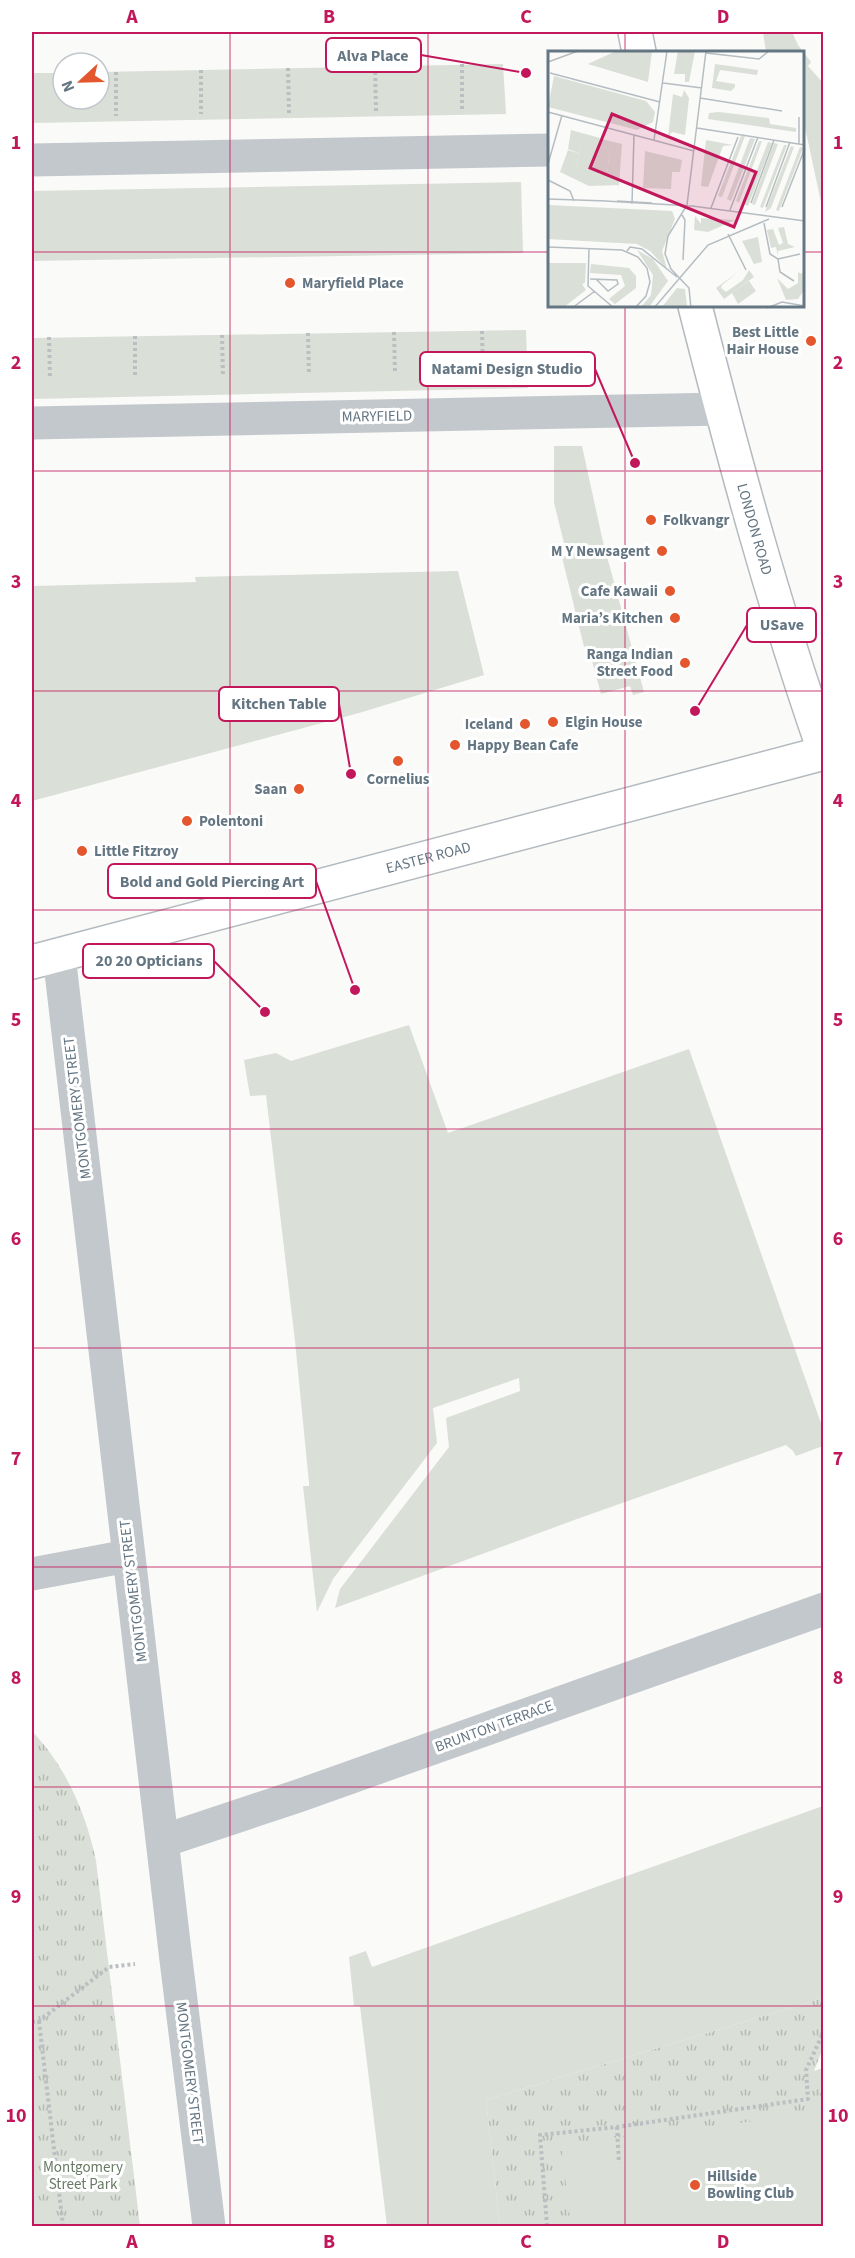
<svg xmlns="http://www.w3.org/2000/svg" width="855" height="2258" font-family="'Source Sans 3',sans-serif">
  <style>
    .park { fill: url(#park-tufts) }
    .garden { fill: #dadfd7 }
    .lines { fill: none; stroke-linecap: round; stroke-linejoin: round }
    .secondary-casing { stroke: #b3babf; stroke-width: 36 }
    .path { stroke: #bbbfc2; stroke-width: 4; stroke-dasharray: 3 3; stroke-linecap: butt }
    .street { stroke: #c3c8cc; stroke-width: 33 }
    .secondary { stroke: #fff; stroke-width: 33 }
    .grid { fill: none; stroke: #c2185b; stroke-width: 1.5; stroke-opacity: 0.55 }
    .poi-dot { fill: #e4572e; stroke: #fff; stroke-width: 2 }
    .labels { text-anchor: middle; stroke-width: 6; stroke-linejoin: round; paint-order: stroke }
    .poi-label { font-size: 15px; font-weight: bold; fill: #657683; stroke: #fff; text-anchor: start }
    .street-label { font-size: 15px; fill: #657683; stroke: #fff }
    .park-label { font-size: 15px; fill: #687a64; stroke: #fff }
    .inset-road { fill: none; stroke: #b5bdc2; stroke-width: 1.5 }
    .view { fill: #c2185b; fill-opacity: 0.15; stroke: #c2185b; stroke-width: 3 }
    .inset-edge { fill: none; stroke: #657683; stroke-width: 3 }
    .leader { fill: none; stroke: #c2185b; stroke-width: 2 }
    .callout-dot { fill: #c2185b; stroke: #fff; stroke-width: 2 }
    .callout { fill: #fff; stroke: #c2185b; stroke-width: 2 }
    .callout-label { font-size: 16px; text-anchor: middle; font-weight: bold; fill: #657683 }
    .neatline { fill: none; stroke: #c2185b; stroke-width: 2 }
    .grid-label { font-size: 20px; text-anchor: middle; font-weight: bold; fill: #c2185b }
  </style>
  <defs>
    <pattern id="park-tufts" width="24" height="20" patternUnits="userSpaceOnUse" patternTransform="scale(1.5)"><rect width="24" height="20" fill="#dadfd7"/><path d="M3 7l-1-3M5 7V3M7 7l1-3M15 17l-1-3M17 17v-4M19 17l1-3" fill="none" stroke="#b4b9b4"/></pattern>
  </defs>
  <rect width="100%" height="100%" fill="#fafaf8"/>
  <!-- park -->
  <g class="park">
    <path d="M32,1731C66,1767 86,1813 96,1861L140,2226H32Z"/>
    <path d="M823,1998V2048L814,2071L823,2068V2226H500L486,2100Z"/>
  </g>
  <!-- garden -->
  <g class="garden">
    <path d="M763,32H792L798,45L811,62L808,66L823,83V204L821,202L803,118L802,52H766Z"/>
    <path d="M503,64L506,114L32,123V73H63V99H99V72Z"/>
    <path d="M521,182L523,253L32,261V191Z"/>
    <path d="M526,330L528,388L32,399V338Z"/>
    <path d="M554,446H582L603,542L644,692L633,695L630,686L601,694L588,646L584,647L562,557L567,555L554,503Z"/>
    <path d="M458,571L484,675L359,713L32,801V586L196,582L195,577Z"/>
    <path d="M409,1025L448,1133L689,1049L823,1429V1446L796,1456L793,1451L786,1445L577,1519L335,1608L340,1589L449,1447L446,1418L520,1391L519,1378L433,1408L437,1443L333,1579L317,1612L303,1486H309V1483L295,1341L266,1095L250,1096L244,1060L276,1053L291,1061Z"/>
    <path d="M823,1806V1998L486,2100L500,2226H387L360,2006H354L349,1957L366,1951L372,1967Z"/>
    <path d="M823,2113V2226H571L561,2144Z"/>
  </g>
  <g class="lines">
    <defs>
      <g id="secondary">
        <path d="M635,32L639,52"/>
        <path id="s1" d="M695,306C733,455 773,604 824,750"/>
        <path id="s2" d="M32,962L824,753"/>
      </g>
    </defs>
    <!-- secondary casing -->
    <use href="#secondary" class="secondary-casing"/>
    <!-- path -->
    <g class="path">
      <path d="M462,64V109"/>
      <path d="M375,66L376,111"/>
      <path d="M288,68L289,113"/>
      <path d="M201,70V114"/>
      <path d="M116,72V116"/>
      <path d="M482,331L483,372"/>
      <path d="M394,332L395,373"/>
      <path d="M308,333L309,375"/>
      <path d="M222,335L223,376"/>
      <path d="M135,336V377"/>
      <path d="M49,337L50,379"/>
      <path d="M39,2021L63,2226"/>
      <path d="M32,2022L39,2021L109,1967L135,1964"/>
      <path d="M617,2127L619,2163"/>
      <path d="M547,2226L540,2135L617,2127L808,2099L806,2070L824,2031"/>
    </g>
    <!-- street -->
    <g class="street">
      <path d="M32,160L549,150"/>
      <path d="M32,423L722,409"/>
      <path d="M59,955L176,1960L209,2226"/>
      <path d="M32,1574L128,1556"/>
      <path d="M163,1841L298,1796L824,1609"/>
    </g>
    <!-- secondary -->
    <use href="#secondary" class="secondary"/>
  </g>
  <!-- grid -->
  <path class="grid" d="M230,32V2226M428,32V2226M625,32V52M32,252H549M802,252H824M625,306V2226M32,471H824M32,691H824M32,910H824M32,1129H824M32,1348H824M32,1567H824M32,1787H824M32,2006H824"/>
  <!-- markers -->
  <g class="poi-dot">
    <circle cx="290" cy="283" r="6"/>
    <circle cx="811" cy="341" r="6"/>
    <circle cx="651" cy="520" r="6"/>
    <circle cx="662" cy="551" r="6"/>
    <circle cx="670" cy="591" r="6"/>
    <circle cx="675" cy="618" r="6"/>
    <circle cx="685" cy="663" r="6"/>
    <circle cx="553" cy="722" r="6"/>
    <circle cx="525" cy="724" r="6"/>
    <circle cx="455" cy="745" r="6"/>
    <circle cx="398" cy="761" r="6"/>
    <circle cx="299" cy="789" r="6"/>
    <circle cx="187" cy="821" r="6"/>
    <circle cx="82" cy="851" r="6"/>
    <circle cx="695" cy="2185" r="6"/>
  </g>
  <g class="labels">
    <!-- poi labels -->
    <g class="poi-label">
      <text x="302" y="288">Maryfield Place</text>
      <text x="799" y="337" text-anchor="end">Best Little<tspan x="799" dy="17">Hair House</tspan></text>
      <text x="663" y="525">Folkvangr</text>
      <text x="650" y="556" text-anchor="end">M Y Newsagent</text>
      <text x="658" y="596" text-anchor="end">Cafe Kawaii</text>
      <text x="663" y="623" text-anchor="end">Maria’s Kitchen</text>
      <text x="673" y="659" text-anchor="end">Ranga Indian<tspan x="673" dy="17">Street Food</tspan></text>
      <text x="565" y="727">Elgin House</text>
      <text x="513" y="729" text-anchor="end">Iceland</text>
      <text x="467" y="750">Happy Bean Cafe</text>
      <text x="398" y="784" text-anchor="middle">Cornelius</text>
      <text x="287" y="794" text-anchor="end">Saan</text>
      <text x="199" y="826">Polentoni</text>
      <text x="94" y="856">Little Fitzroy</text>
      <text x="707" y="2181">Hillside<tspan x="707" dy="17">Bowling Club</tspan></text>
    </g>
    <!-- street labels -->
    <g class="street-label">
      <text transform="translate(377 416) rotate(-1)" y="5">MARYFIELD</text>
      <text dy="5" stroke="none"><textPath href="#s1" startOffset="231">LONDON ROAD</textPath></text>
      <text dy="5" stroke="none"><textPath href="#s2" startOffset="410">EASTER ROAD</textPath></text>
      <text transform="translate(77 1108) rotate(-97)" y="5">MONTGOMERY STREET</text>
      <text transform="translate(133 1591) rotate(-97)" y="5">MONTGOMERY STREET</text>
      <text transform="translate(494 1726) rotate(-20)" y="5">BRUNTON TERRACE</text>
      <text transform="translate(190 2073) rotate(83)" y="5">MONTGOMERY STREET</text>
    </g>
    <!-- park labels -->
    <g class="park-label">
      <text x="83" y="2172">Montgomery<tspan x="83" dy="17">Street Park</tspan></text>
    </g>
  </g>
  <!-- overview -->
  <g transform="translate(548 51)">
    <rect width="256" height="256" fill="#fafaf8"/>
    <path d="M236,176L240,193L247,196L230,200V205L228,196L223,197L219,179L225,178L231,194L235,192L230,177ZM256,219V239L250,248L238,249L229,227L240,238L250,232V221L254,223ZM201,230L208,240L190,253L184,242Z" fill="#dadfd7"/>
    <path d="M6,25L98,50L107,61L105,71L89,79L0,56ZM52,87V95L62,98L59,123L72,137L55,123L39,122L28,114L31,103L20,99L31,102L35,90L49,94ZM0,154L124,160L127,168L114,200L119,218L102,200L89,193L0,188ZM129,237L137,238L139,256H114Z" fill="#dadfd7"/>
    <path d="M68,0H104L100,31L40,13ZM130,0H147L141,31H137V23H126ZM167,13L210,19L209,24L172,19L168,30L187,33V36L183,40L164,37ZM136,39L141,47L137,84L124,81L120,86L125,43L134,46ZM4,42L23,47L21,57L2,52ZM171,61L221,67L222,73L248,77V81L160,68L161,62ZM23,79L52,87L50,95L35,91L31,102L20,98ZM193,85H197L174,146L170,145ZM202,87L207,88L183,150L179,148ZM53,88L74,93L71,134L41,135L12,121L20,99L31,103L28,114L39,121L54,123L55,120L59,123L62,98L51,95ZM158,89L185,94L175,95L160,136L153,135ZM211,90H214L191,152L188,150ZM220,91L224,92L200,155L196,153ZM226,92L230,93L207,154L204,153ZM236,94H239L215,157L212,156ZM243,95L246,96L223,157L217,161ZM252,96L255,97L231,160L228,159ZM34 108a11 11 0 1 1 22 0a11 11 0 1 1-22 0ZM97,100L134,109L132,121H124L123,138L95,137ZM147,165L153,173V167L187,169L160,181L146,179ZM210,186L214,211L206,213L194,190ZM89,199L105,208L120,230L101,256H93L103,244L105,224ZM0,212H38L37,232L34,233L38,239L16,256H0ZM43,213L81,217L88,225V237L67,253L61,248L77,235L73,224L42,222ZM201,219L206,226L176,248L168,237L190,221L174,234L173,237L178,241L195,229Z" fill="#dadfd7"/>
    <path class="inset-road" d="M158,2L211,8L221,0M0,11L30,0M2,22L112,51M115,32L154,37M152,47L234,60M0,61L146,100M149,77L257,94M106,89L119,0M251,93V66M0,113L14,64M0,129L22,140L26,150M0,148L59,150M57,150L144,155L257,170M69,150L104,152M203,152L226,89M84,153L86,84M218,156L242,91M234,156L257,97M163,157L190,86M182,159L210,86M134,164L137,169L135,209M216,172L222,203L230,208L232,221L246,230M180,183L198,219M0,196L74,199L90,206L99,217L102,231L98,245L87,257M41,197L40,235L66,257M79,200L82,196L94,198L129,226M230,208L252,203M42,228L69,229L70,233L60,240L48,228M24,257L47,240M106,257L160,194L221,168M143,257L141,237L123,218L117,203L120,185L139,154L158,0M219,257L234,251L257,255"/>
    <path class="view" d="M64,63L208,121L186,176L42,117Z"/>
    <rect width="256" height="256" class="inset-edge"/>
  </g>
  <!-- callouts -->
  <path class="leader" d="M526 73L421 55M635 463L595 369M695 711L747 625M351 774L339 704M355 990L316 881M265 1012L214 961"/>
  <g class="callout-dot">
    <circle cx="526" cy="73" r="6"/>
    <circle cx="635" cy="463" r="6"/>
    <circle cx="695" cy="711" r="6"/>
    <circle cx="351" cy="774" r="6"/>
    <circle cx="355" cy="990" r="6"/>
    <circle cx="265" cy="1012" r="6"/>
  </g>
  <g class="callout">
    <rect x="326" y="38" width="95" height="34" rx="6"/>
    <rect x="420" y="352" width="175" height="34" rx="6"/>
    <rect x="747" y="608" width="69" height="34" rx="6"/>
    <rect x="219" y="687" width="120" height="34" rx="6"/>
    <rect x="108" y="864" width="208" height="34" rx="6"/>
    <rect x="83" y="944" width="131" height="34" rx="6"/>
  </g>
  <g class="callout-label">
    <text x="373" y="61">Alva Place</text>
    <text x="507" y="374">Natami Design Studio</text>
    <text x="782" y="630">USave</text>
    <text x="279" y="709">Kitchen Table</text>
    <text x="212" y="887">Bold and Gold Piercing Art</text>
    <text x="149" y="966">20 20 Opticians</text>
  </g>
  <!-- border -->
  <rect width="855" height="2258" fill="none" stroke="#ffffff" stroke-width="66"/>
  <!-- north arrow -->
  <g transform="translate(81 81) rotate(248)"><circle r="28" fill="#ffffff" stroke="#c1c8cd" stroke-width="1.5"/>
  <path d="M0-4.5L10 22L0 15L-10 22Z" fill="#e4572e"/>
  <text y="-9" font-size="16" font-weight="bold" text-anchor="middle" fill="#657683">N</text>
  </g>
  <rect x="33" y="33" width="789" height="2192" class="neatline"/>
  <g class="grid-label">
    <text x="132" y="23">A</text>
    <text x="329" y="23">B</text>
    <text x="526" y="23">C</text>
    <text x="723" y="23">D</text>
    <text x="16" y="149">1</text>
    <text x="838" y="149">1</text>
    <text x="16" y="369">2</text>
    <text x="838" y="369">2</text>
    <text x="16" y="588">3</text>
    <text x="838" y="588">3</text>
    <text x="16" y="807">4</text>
    <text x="838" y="807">4</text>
    <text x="16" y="1026">5</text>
    <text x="838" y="1026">5</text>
    <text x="16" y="1245">6</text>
    <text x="838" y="1245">6</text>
    <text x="16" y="1465">7</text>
    <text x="838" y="1465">7</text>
    <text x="16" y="1684">8</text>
    <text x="838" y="1684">8</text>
    <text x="16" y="1903">9</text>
    <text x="838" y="1903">9</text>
    <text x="16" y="2122">10</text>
    <text x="838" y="2122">10</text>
    <text x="132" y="2248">A</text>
    <text x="329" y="2248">B</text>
    <text x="526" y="2248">C</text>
    <text x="723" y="2248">D</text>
  </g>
</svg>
